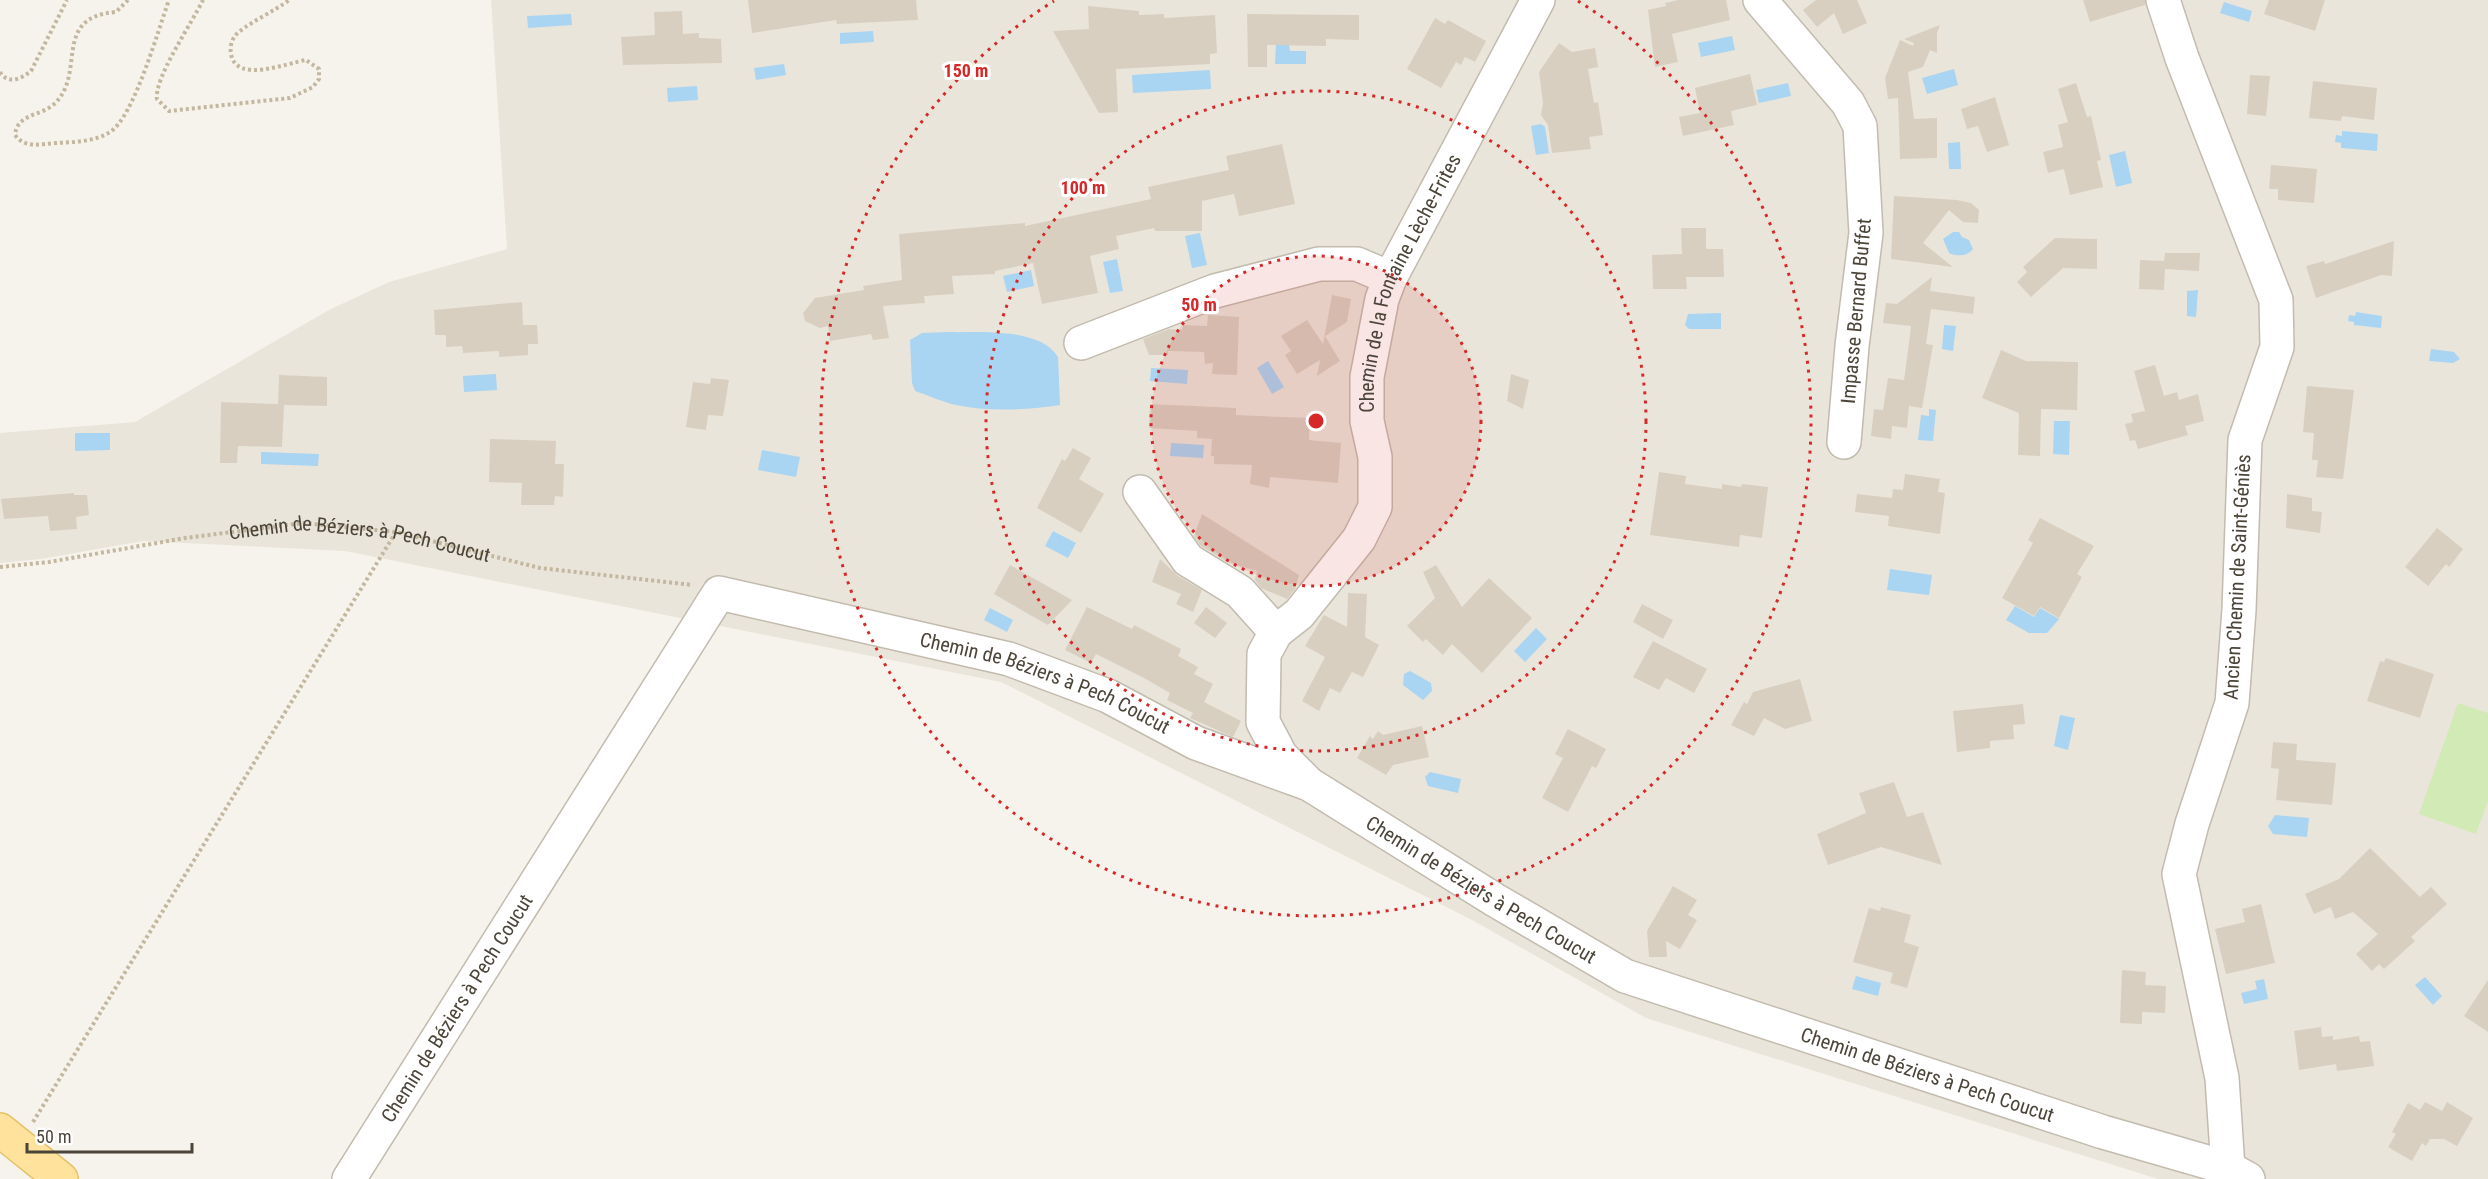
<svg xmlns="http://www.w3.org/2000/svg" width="2488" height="1179" font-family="'Roboto Condensed',sans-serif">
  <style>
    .residential { fill: #eae5da }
    .green { fill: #d2eab5 }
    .water { fill: #a9d4f2 }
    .building { fill: #d8cfc1 }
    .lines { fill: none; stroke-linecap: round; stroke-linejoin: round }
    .minor-casing { stroke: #c2bbae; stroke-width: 36 }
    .major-casing { stroke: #e6c16a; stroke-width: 36 }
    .path { stroke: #c4b79f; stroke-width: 4; stroke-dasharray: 3 3; stroke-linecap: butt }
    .minor { stroke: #fff; stroke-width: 33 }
    .major { stroke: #ffe39c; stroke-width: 33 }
    .ring { fill: none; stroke: #d62828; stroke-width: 3; stroke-dasharray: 3 6 }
    .labels { text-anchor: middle; stroke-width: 6; stroke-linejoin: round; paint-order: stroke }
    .street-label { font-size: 20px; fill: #4b4439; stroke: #fff }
    .centre { fill: #d62828; stroke: #fff; stroke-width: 3 }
    .ring-label { font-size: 18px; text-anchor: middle; font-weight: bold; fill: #d62828; stroke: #fff; stroke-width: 6; stroke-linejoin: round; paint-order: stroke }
  </style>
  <rect width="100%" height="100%" fill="#f6f3ec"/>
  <!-- residential -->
  <path class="residential" d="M491,0H2488V1179H2158L1646,1018L1472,920L1001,682L345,551L143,541L41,559L0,563V433L135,422L329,310L389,282L507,249Z"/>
  <!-- green -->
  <path class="green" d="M2458,703L2488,713V800L2476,834L2419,814Z"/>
  <!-- water -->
  <g class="water">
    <path d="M2224,2L2252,11L2249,22L2220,13Z"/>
    <path d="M571,14L572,25L528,28L527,16Z"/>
    <path d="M873,31L874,42L840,44V33Z"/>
    <path d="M1732,36L1735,50L1701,57L1698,43Z"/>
    <path d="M1276,43L1289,44L1290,51H1306V64H1275Z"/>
    <path d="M784,64L786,75L756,80L754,68Z"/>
    <path d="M1954,69L1958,85L1927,94L1922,78Z"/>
    <path d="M1210,70L1211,89L1133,93L1132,75Z"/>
    <path d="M1788,83L1791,96L1759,103L1756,90Z"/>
    <path d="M697,86L698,100L668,102L667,88Z"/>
    <path d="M1541,124L1545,127L1549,153L1536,155L1531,126Z"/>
    <path d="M2342,131L2378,134L2377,151L2341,148V143L2335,142L2336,135L2342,136Z"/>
    <path d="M1960,142L1961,169H1949L1948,143Z"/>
    <path d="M2125,151L2132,183L2116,187L2109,155Z"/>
    <path d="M1953,232H1959L1962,237L1969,240L1973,249C1968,256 1957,257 1949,253L1943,239Z"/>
    <path d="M1200,233L1207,265L1192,268L1185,236Z"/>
    <path d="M1117,259L1123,291L1110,293L1103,262Z"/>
    <path d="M1031,270L1034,286L1007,292L1003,276Z"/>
    <path d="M2198,290L2196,317L2187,316V291Z"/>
    <path d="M2356,312L2382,316L2381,328L2354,325V322L2348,321L2349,315L2355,316Z"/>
    <path d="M1721,313V329H1689L1685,325L1688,314Z"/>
    <path d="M1944,325L1956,326L1953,351L1942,349Z"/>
    <path d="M948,332C978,333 1040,327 1058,357L1060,405C1028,410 988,412 956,405C942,402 928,395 915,391L912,383L910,340L922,333Z"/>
    <path d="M2431,349L2454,352L2460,359L2453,363L2429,361Z"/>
    <path d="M1268,361L1284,387L1272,394L1257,368Z"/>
    <path d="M1151,368L1188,370L1187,384L1150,381Z"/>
    <path d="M496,374L497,390L464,392L463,376Z"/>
    <path d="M1929,409L1936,410L1933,441L1918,440L1921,415L1929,416Z"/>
    <path d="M2054,421H2070L2069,455L2053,454Z"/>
    <path d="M75,433H110V450L75,451Z"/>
    <path d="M1171,443L1204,445L1203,458L1170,456Z"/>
    <path d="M762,450L800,457L796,477L758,470Z"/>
    <path d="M261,452L319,454L318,466L261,464Z"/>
    <path d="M1053,531L1076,543L1068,558L1045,546Z"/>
    <path d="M1890,569L1932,575L1929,595L1887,590Z"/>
    <path d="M2015,606L2034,617L2040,608L2059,619L2047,633H2029L2006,620Z"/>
    <path d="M990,608L1013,620L1007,632L984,620Z"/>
    <path d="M1536,628L1547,639L1525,662L1514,651Z"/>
    <path d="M1410,671L1431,683L1432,691L1423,700L1403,685L1404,674Z"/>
    <path d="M2060,715L2075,718L2068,750L2054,746Z"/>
    <path d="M1430,772L1461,779L1458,793L1428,786L1425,777Z"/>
    <path d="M2275,815L2309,818L2307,837L2273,834L2268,826Z"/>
    <path d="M1856,976L1881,983L1878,996L1852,989Z"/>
    <path d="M2425,977L2442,996L2433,1005L2415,985Z"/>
    <path d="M2264,979L2268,999L2244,1004L2241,993L2257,989L2255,981Z"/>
  </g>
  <!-- building -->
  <g class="building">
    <path d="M748,0H916L918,20L837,24L836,20L752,33Z"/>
    <path d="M1678,0H1726L1730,20L1672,34L1678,62L1655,67L1648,10L1666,6L1665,3Z"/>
    <path d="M1816,0H1857L1867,23L1843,34L1834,13L1817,27L1803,10Z"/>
    <path d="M2083,0H2145V5L2090,22Z"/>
    <path d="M2269,0H2325L2315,31L2264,14Z"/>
    <path d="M1088,6L1139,11V15L1164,14V18L1215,15L1217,53L1210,54V64L1116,69L1118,112L1099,113L1053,31L1089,29Z"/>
    <path d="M682,11L683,34L699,33V38L721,39L722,63L623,65L621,37L655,35L654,12Z"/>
    <path d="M1247,14L1359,15V40L1326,39V46L1267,45V67H1248Z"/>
    <path d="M1435,18L1445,24L1448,20L1486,41L1475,62L1465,57L1461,65L1456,62L1441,88L1407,69Z"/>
    <path d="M1940,25L1937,33V53L1930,50L1923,67L1908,72L1914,119L1937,118V158L1900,159L1898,98L1888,99L1885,78L1900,40L1913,46L1914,43L1904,39Z"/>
    <path d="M1559,43L1572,52L1595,48L1598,67L1588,69L1594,103L1598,102L1603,135L1589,137L1591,149L1552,153L1548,125L1541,115L1543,103L1539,72Z"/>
    <path d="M1750,74L1757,105L1731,111L1734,125L1683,136L1679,117L1700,113L1695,88Z"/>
    <path d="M2250,75L2270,76L2266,116L2247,114Z"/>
    <path d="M2313,81L2377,88L2374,120L2342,116L2341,121L2309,118Z"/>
    <path d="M2076,83L2087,117L2091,116L2101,160L2097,161L2103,187L2070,195L2064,169L2048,173L2043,152L2063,147L2058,125L2068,122L2058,89Z"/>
    <path d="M1995,97L2009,145L1987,152L1978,126L1967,129L1961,109Z"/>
    <path d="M1282,144L1295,204L1239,216L1234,194L1202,201V231H1155L1154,228L1116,236L1119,249L1090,256L1098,293L1042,304L1033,263L995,271V274L952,276L954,294L924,296L925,303L883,306L889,338L873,340L871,334L830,341L828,326L820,328L805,321L803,313L815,298L864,290L863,286L902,280L899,234L1025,223V226L1151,199L1148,187L1229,170L1226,156Z"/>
    <path d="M2271,165L2317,169L2314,203L2278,200V189H2269Z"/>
    <path d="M1894,196L1957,200L1971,203L1979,210L1978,223L1963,222L1949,210L1923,243L1953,267L1891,259Z"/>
    <path d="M1681,228H1706V249H1723L1724,277H1686L1687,289H1653L1652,255L1682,254Z"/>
    <path d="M2055,238L2097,239V269L2063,268L2031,297L2017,282L2027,272L2023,267Z"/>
    <path d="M2394,241L2392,276L2381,275L2316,298L2306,266L2324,261L2325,264Z"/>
    <path d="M2165,253H2200L2199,271L2165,269L2164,290L2139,289L2140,260L2164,261Z"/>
    <path d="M1932,277L1930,291L1975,297L1973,314L1931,309L1926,344L1933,345L1922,408L1909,406L1907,428L1892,426L1891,439L1871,436L1874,409L1883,410L1888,378L1904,380L1909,343L1911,326L1883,323L1886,303L1897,304Z"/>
    <path d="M1332,295L1351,299L1347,322L1325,336L1340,361L1317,376L1320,360L1297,374L1285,355L1291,351L1281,336L1307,320L1323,344Z"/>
    <path d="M522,302L523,325H537L538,344H528V355L499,357V351L463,353L462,346L446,347V335H435L434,310Z"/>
    <path d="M1208,315L1239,317L1237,375L1212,374L1213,363L1205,364L1204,352L1168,351V355H1149L1143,339L1169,329L1182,330L1183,325L1207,326Z"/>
    <path d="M2001,350L2026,361L2078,362L2077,410L2041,409L2040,456L2018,455L2019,413L1982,398Z"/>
    <path d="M2155,365L2164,396L2177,392L2179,400L2198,394L2204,421L2185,426L2188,435L2138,449L2135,440L2130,441L2125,424L2133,422L2131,414L2145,411L2134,371Z"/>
    <path d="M1511,374L1529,380L1523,409L1507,401Z"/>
    <path d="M279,375L327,377V406L284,405L282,447L238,446L237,463H220L221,402L278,404Z"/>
    <path d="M711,378L729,380L723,416L708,415L706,430L686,427L693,382L710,384Z"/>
    <path d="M2307,386L2354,390L2343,479L2316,477L2318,460H2312L2314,433L2303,432Z"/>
    <path d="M1150,404L1236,408V415L1310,418L1309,440L1341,443L1338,483L1270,477L1269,488L1250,484L1252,465L1214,464V456H1211L1212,439L1197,438V431L1149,428Z"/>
    <path d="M490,439L556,441L555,464H564L563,497L555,496L554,505H521L522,483L489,482Z"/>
    <path d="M1073,448L1091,458L1079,479L1104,494L1081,533L1037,508L1062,459L1065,461Z"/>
    <path d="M1659,472L1686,476L1685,484L1722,489V484L1741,487L1742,484L1768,487L1762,538L1740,535L1739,547L1650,535Z"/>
    <path d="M1905,474L1940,479L1938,492L1945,493L1940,534L1888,526L1889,516L1855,512L1857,494L1892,498L1893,489L1903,490Z"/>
    <path d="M74,493V495H87L89,515L76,517L77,529L50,531L48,516L4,519L1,499Z"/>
    <path d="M2287,494L2312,498V511L2322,512L2320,533L2286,528Z"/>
    <path d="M1202,514L1299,575L1295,589L1287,599L1261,588L1255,580L1257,571L1229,563L1201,546L1194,536Z"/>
    <path d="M2040,518L2094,546L2077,574L2082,577L2059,618L2040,607L2034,616L2002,598L2033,543L2028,540Z"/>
    <path d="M2437,528L2463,549L2449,567L2446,564L2428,586L2405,567Z"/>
    <path d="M1160,559L1178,576L1202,590L1193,612L1176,604L1181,594L1152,582Z"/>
    <path d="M1010,565L1072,600L1048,625L1030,615L994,594Z"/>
    <path d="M1436,565L1462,607L1489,578L1532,618L1482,673L1452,644L1443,655L1426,639L1423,642L1407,626L1435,598L1423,572Z"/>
    <path d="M1348,593L1367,594L1365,637L1379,645L1363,677L1352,672L1340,693L1330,688L1319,711L1302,701L1325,657L1305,646L1324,615L1347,627Z"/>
    <path d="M1642,604L1673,620L1663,639L1633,622Z"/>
    <path d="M1087,607L1132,629L1134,625L1181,649L1178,656L1198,667L1194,674L1213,684L1204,702L1241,721L1233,737L1190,718L1193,713L1167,700L1170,693L1144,678L1096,654L1091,663L1065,650Z"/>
    <path d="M1206,607L1227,623L1215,638L1194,623Z"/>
    <path d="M1653,641L1707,669L1694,693L1666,678L1659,690L1633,677Z"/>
    <path d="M2386,658L2434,674L2420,718L2367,701L2380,661L2384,662Z"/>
    <path d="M1800,679L1812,721L1785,729L1764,718L1754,736L1731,725L1744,702L1747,704L1753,692Z"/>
    <path d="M2023,704L2025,724L2013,725L2014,739L1990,741V748L1957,752L1953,711Z"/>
    <path d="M1422,726L1429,757L1393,765L1386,775L1357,758L1370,736L1373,739L1378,731L1383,735Z"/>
    <path d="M1568,729L1606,749L1596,768L1592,766L1568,812L1542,798L1563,758L1555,754Z"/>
    <path d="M2273,742L2297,744L2296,760L2336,763L2332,805L2276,800L2279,769L2271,768Z"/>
    <path d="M1894,782L1907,817L1923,812L1942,865L1881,847L1828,865L1817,834L1866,813L1859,793Z"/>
    <path d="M2370,848L2420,897L2431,887L2447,904L2411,937L2415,941L2384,969L2379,964L2372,971L2356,954L2378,934L2353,912L2335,919L2331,907L2314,914L2305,894L2339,879Z"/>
    <path d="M1673,886L1697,900L1688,915L1697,920L1680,949L1666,941L1667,957H1649L1647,931Z"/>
    <path d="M2261,904L2275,963L2226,974L2215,929L2245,922L2242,909Z"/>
    <path d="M1881,907L1911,915L1904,942L1919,947L1907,988L1890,983L1893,973L1853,962L1869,908L1880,911Z"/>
    <path d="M2122,970L2146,972L2145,985L2166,986L2165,1013L2142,1012V1024L2120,1023Z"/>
    <path d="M2488,980V1032L2464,1016Z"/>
    <path d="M2321,1027L2322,1037L2333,1036V1040L2359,1036L2360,1042L2370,1041L2374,1066L2337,1071L2336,1064L2299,1070L2294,1031Z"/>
    <path d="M2425,1102L2442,1111L2447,1102L2473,1118L2457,1146L2444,1139H2430L2426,1146L2422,1143L2412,1161L2388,1147L2396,1134L2392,1132L2408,1103L2420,1110Z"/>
  </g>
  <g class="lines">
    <defs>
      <g id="minor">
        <path d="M1760,0L1848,103L1860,126L1866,233L1852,346L1844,442"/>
        <path d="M2163,0L2182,58L2276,300L2277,347L2245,440L2239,610L2232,703L2192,824L2179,874L2222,1078L2228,1168"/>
        <path d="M1081,343L1215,291L1319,264H1357L1390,278"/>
        <path d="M1140,492L1188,560L1240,592L1276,632"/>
        <path id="s2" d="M1305,780L1281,756L1263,722L1264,654L1276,632L1299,614L1359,539L1375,507V457L1367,421V377L1382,299L1390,278L1538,0"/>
        <path id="s3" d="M349,1179L719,593L1009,659L1108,696L1196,743L1309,784L1495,900L1625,976L2103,1132L2228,1168L2248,1179"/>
      </g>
      <path id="major" d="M0,1130L61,1179"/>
    </defs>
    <!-- minor casing -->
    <use href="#minor" class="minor-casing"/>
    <!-- major casing -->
    <use href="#major" class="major-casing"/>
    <!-- path -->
    <g class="path">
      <path d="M128,0L116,12C50,17 88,75 53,105C40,116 17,114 15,135C25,149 40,144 56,143C74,142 94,142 110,132C134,117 158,30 169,0"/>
      <path d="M203,0C192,23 154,78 157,99L169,111L290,98L313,87L319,79V69L306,60C287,63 236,84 231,54C230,48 231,41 235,36C242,26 277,10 289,0"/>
      <path d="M0,72C8,85 21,79 31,71L67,0"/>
      <path id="s1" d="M0,567L49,562L185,538L303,523L396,532L540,568L693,585"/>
      <path d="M33,1122L396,532"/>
    </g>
    <!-- minor -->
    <use href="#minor" class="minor"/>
    <!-- major -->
    <use href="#major" class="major"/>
  </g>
  <!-- distance rings -->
  <circle cx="1316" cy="421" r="165" fill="#d62828" fill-opacity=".12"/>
  <g class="ring">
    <circle cx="1316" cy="421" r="165"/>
    <circle cx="1316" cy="421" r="330"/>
    <path d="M1578 1A495 495 0 1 1 1054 1"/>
  </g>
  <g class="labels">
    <!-- street labels -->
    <g class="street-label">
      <text dy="7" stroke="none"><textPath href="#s2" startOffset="560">Chemin de la Fontaine Lèche-Frites</textPath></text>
      <text transform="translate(1856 311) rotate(-85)" y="7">Impasse Bernard Buffet</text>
      <text dy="7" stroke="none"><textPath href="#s1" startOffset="364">Chemin de Béziers à Pech Coucut</textPath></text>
      <text transform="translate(2237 577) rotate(-87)" y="7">Ancien Chemin de Saint-Géniès</text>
      <text dy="7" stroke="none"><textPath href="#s3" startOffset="1032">Chemin de Béziers à Pech Coucut</textPath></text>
      <text dy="7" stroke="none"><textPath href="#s3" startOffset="1518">Chemin de Béziers à Pech Coucut</textPath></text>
      <text dy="7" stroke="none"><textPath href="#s3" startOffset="202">Chemin de Béziers à Pech Coucut</textPath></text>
      <text dy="7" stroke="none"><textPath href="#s3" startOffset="2004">Chemin de Béziers à Pech Coucut</textPath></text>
    </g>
  </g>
  <circle cx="1316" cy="421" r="9" class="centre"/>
  <g class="ring-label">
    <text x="966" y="77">150 m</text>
    <text x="1083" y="194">100 m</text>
    <text x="1199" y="311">50 m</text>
  </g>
  <!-- scale -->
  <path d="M27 1143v9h165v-9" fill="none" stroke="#4b4439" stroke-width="3"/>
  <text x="36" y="1143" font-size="18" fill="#4b4439" stroke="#ffffff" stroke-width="4.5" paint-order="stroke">50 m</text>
</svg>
